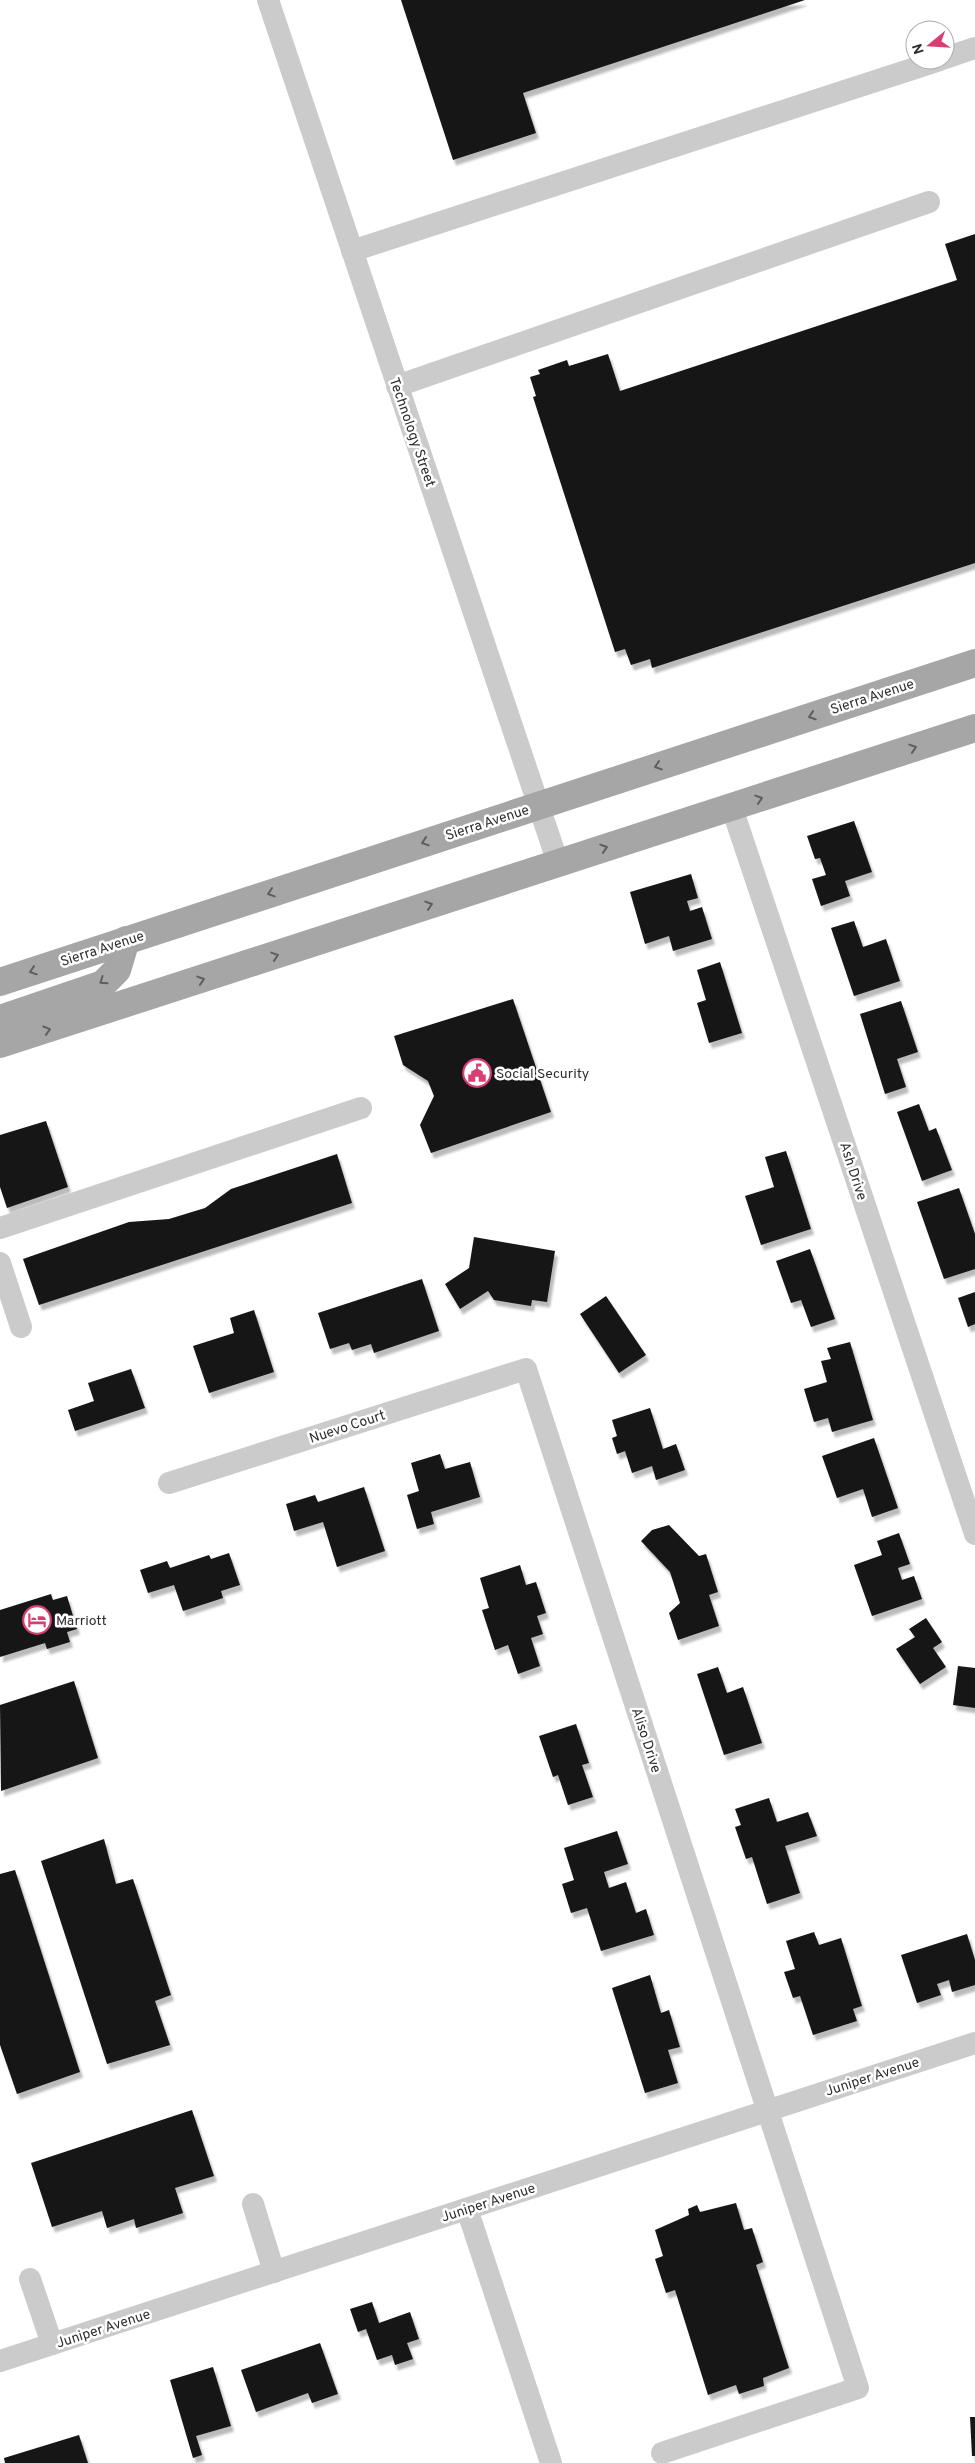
<svg xmlns="http://www.w3.org/2000/svg" width="975" height="2463" font-family="Overpass,sans-serif">
  <style>
    .building { fill: #151515; filter: url(#shadow) }
    .lines { fill: none; stroke-linecap: round; stroke-linejoin: round }
    .minor { stroke: #cbcbcb; stroke-width: 22 }
    .major { stroke: #a6a6a6; stroke-width: 28 }
    .oneway { stroke: #5e5e5e }
    .labels { text-anchor: middle; stroke-width: 5; stroke-linejoin: round; paint-order: stroke }
    .street-label { font-size: 14px; fill: #2e2e2e; stroke: #fff }
    .poi-label { font-size: 14px; fill: #2e2e2e; stroke: #fff; text-anchor: start }
  </style>
  <defs>
    <filter id="shadow"><feDropShadow dx="3" dy="5.5" stdDeviation="1" flood-color="#0004"/></filter>
  </defs>
  <rect width="100%" height="100%" fill="#fff"/>
  <!-- building -->
  <g class="building">
    <path d="M401,0H805L523,93L536,133L453,160Z"/>
    <path d="M975,234V563L652,668L650,659L631,665L625,649L615,652L533,397L536,396L530,377L540,374L538,370L567,360L569,366L608,354L620,391L957,280L945,244Z"/>
    <path d="M854,821L872,872L845,881L850,896L821,906L812,879L826,875L820,858L815,859L807,836Z"/>
    <path d="M691,874L698,898L687,901L690,911L702,907L712,939L673,951L669,936L645,944L630,892Z"/>
    <path d="M854,921L863,947L886,939L900,981L854,996L831,928Z"/>
    <path d="M720,962L742,1033L709,1043L697,1003L706,1000L697,970Z"/>
    <path d="M513,999L551,1112L431,1153L420,1125L434,1096L428,1081L403,1065L394,1036Z"/>
    <path d="M901,1001L918,1052L897,1059L906,1087L885,1094L860,1014Z"/>
    <path d="M919,1104L929,1131L936,1128L952,1170L922,1181L897,1112Z"/>
    <path d="M46,1121L68,1187L7,1208L0,1187V1135Z"/>
    <path d="M786,1151L811,1229L761,1245L745,1196L774,1187L765,1157Z"/>
    <path d="M337,1154L352,1203L39,1305L23,1259L129,1222L169,1219L205,1208L231,1189Z"/>
    <path d="M959,1188L975,1234V1269L944,1279L917,1202Z"/>
    <path d="M474,1237L555,1251L547,1302L532,1300L531,1306L494,1300L488,1291L460,1309L445,1284L469,1268Z"/>
    <path d="M810,1249L835,1319L811,1327L801,1300L791,1303L776,1261Z"/>
    <path d="M422,1279L439,1331L374,1353L371,1344L352,1350L349,1343L330,1349L318,1313Z"/>
    <path d="M975,1292V1324L968,1327L958,1298Z"/>
    <path d="M606,1296L646,1355L619,1373L580,1314Z"/>
    <path d="M254,1310L274,1372L209,1393L193,1346L234,1333L230,1318Z"/>
    <path d="M850,1342L873,1420L832,1432L828,1418L814,1422L804,1389L827,1382L821,1361L831,1359L827,1348Z"/>
    <path d="M131,1369L145,1408L75,1431L68,1410L94,1401L88,1383Z"/>
    <path d="M650,1408L663,1449L676,1444L685,1470L656,1480L652,1466L632,1473L625,1451L617,1454L612,1438L617,1436L612,1420Z"/>
    <path d="M874,1438L898,1508L872,1517L863,1489L837,1498L822,1456Z"/>
    <path d="M440,1454L445,1469L470,1462L480,1497L431,1512L434,1524L417,1529L407,1495L419,1491L411,1463Z"/>
    <path d="M364,1487L385,1551L337,1567L323,1522L294,1531L286,1504L315,1495L318,1502Z"/>
    <path d="M669,1525L699,1556L706,1554L718,1592L709,1595L719,1626L678,1640L669,1613L680,1603L670,1572L641,1541L652,1530Z"/>
    <path d="M899,1533L910,1564L898,1568L902,1580L914,1576L922,1599L872,1616L854,1565L882,1555L877,1541Z"/>
    <path d="M229,1553L240,1585L221,1591L223,1598L183,1611L174,1585L148,1593L140,1570L167,1561L170,1568L209,1555L211,1559Z"/>
    <path d="M520,1565L526,1585L536,1582L546,1613L537,1616L543,1634L531,1638L540,1666L518,1674L508,1645L495,1650L482,1610L489,1608L480,1578Z"/>
    <path d="M51,1594L53,1600L67,1596L77,1629L67,1632L70,1642L47,1649L45,1643L0,1657V1610Z"/>
    <path d="M926,1618L942,1642L933,1648L946,1667L920,1684L896,1649L915,1637L909,1629Z"/>
    <path d="M958,1666L975,1668V1708L953,1705Z"/>
    <path d="M718,1667L727,1693L743,1687L762,1743L724,1755L697,1674Z"/>
    <path d="M74,1681L98,1758L1,1791L0,1705Z"/>
    <path d="M576,1724L589,1763L582,1765L593,1797L568,1805L558,1775L553,1777L539,1736Z"/>
    <path d="M769,1798L777,1822L808,1812L817,1836L785,1846L800,1893L767,1904L752,1857L746,1859L735,1827L741,1825L735,1809Z"/>
    <path d="M617,1831L628,1864L604,1872L609,1888L626,1882L636,1913L646,1909L654,1935L601,1951L587,1908L571,1913L562,1884L574,1880L564,1848Z"/>
    <path d="M104,1839L116,1884L133,1879L171,1995L155,2001L170,2045L107,2064L41,1861Z"/>
    <path d="M15,1870L80,2072L17,2094L0,2045V1874Z"/>
    <path d="M814,1932L819,1945L841,1938L862,2006L853,2009L857,2021L813,2035L800,1996L793,1998L784,1972L795,1969L786,1941Z"/>
    <path d="M967,1934L975,1960V1985L952,1992L949,1980L937,1984L941,1995L917,2003L901,1955Z"/>
    <path d="M650,1975L661,2013L669,2010L680,2047L668,2050L678,2083L645,2093L612,1988Z"/>
    <path d="M192,2110L214,2176L175,2188L183,2213L136,2228L134,2219L107,2228L102,2211L52,2227L31,2163Z"/>
    <path d="M736,2203L744,2230L752,2228L763,2262L756,2265L789,2368L763,2378L764,2386L739,2394L736,2385L708,2395L675,2290L666,2293L655,2259L663,2256L655,2230L689,2215L688,2209L697,2205L700,2212Z"/>
    <path d="M372,2302L379,2323L410,2312L419,2339L407,2343L413,2359L395,2365L392,2355L377,2360L366,2329L358,2332L350,2309Z"/>
    <path d="M320,2343L338,2394L312,2403L308,2393L256,2412L241,2370Z"/>
    <path d="M213,2367L231,2426L196,2436L202,2455L193,2458L170,2380Z"/>
    <path d="M970,2417H975V2456H972Z"/>
    <path d="M79,2435L88,2463H5L4,2458Z"/>
  </g>
  <g class="lines">
    <!-- minor -->
    <g class="minor">
      <path d="M268,0L558,863"/>
      <path d="M945,58L975,48"/>
      <path d="M352,251L940,60"/>
      <path d="M397,386L929,202"/>
      <path d="M732,808L975,1534"/>
      <path d="M0,1228L361,1108"/>
      <path d="M0,1263L21,1327"/>
      <path d="M169,1483L526,1369L858,2388L662,2453"/>
      <path d="M253,2204L274,2272"/>
      <path d="M467,2209L551,2463"/>
      <path d="M30,2279L52,2344"/>
      <path d="M0,2361L975,2043"/>
    </g>
    <!-- major -->
    <g class="major">
      <path d="M0,982L975,663"/>
      <path d="M0,1019L103,984L117,970L126,940"/>
      <path d="M0,1044L975,728"/>
    </g>
  </g>
  <!-- one-way arrows -->
  <defs><path id="oneway-chevron" d="M-2-3.5L2.5 0L-2 3.5" fill="none" stroke-width="1.6" stroke-linecap="round" stroke-linejoin="round" transform="scale(1.25)"/></defs>
  <g class="oneway">
    <use href="#oneway-chevron" transform="translate(812 716) rotate(162)"/>
    <use href="#oneway-chevron" transform="translate(913 748) rotate(-18)"/>
    <use href="#oneway-chevron" transform="translate(658 766) rotate(162)"/>
    <use href="#oneway-chevron" transform="translate(759 799) rotate(-18)"/>
    <use href="#oneway-chevron" transform="translate(425 842) rotate(162)"/>
    <use href="#oneway-chevron" transform="translate(604 848) rotate(-18)"/>
    <use href="#oneway-chevron" transform="translate(271 893) rotate(162)"/>
    <use href="#oneway-chevron" transform="translate(429 905) rotate(-18)"/>
    <use href="#oneway-chevron" transform="translate(275 956) rotate(-18)"/>
    <use href="#oneway-chevron" transform="translate(33 971) rotate(162)"/>
    <use href="#oneway-chevron" transform="translate(201 980) rotate(-18)"/>
    <use href="#oneway-chevron" transform="translate(103 981) rotate(145)"/>
    <use href="#oneway-chevron" transform="translate(47 1030) rotate(-17)"/>
  </g>
  <!-- icons -->
  <defs>
    <symbol id="civic-ring" viewBox="-11 -11 22 22"><circle r="9.5" fill="#fff" stroke="#d83e71" stroke-width="1.5"/><path d="M-.6-6.5H3V-4.5H.6V-3L4-1V1h2V6H-6V1h2V-1L-.6-3ZM-1.2 2.5V6h2.4V2.5Z" fill="#d83e71"/></symbol>
    <symbol id="hotel-ring" viewBox="-11 -11 22 22"><circle r="9.5" fill="#fff" stroke="#d83e71" stroke-width="1.5"/><path d="M-6-4.5h1.5V1H6V5H4.5V3h-9V5H-6ZM-4 0a1.8 1.8 0 1 1 3.6 0ZM.5 0V-2.5h3Q6-2.5 6 0Z" fill="#d83e71"/></symbol>
  </defs>
  <g fill-rule="evenodd">
    <use href="#civic-ring" x="461" y="1057" width="32" height="32"/>
    <use href="#hotel-ring" x="21" y="1604" width="32" height="32"/>
  </g>
  <g class="labels">
    <!-- street labels -->
    <g class="street-label">
      <text transform="translate(413 432) rotate(71)" y="5">Technology Street</text>
      <text transform="translate(872 696) rotate(-18)" y="5">Sierra Avenue</text>
      <text transform="translate(487 822) rotate(-18)" y="5">Sierra Avenue</text>
      <text transform="translate(102 948) rotate(-18)" y="5">Sierra Avenue</text>
      <text transform="translate(854 1171) rotate(72)" y="5">Ash Drive</text>
      <text transform="translate(347 1426) rotate(-18)" y="5">Nuevo Court</text>
      <text transform="translate(647 1740) rotate(72)" y="5">Aliso Drive</text>
      <text transform="translate(872 2076) rotate(-18)" y="5">Juniper Avenue</text>
      <text transform="translate(488 2202) rotate(-18)" y="5">Juniper Avenue</text>
      <text transform="translate(103 2328) rotate(-18)" y="5">Juniper Avenue</text>
    </g>
    <!-- poi labels -->
    <g class="poi-label">
      <text x="496" y="1078">Social Security</text>
      <text x="56" y="1625">Marriott</text>
    </g>
  </g>
  <!-- north arrow -->
  <g transform="translate(930 45) rotate(252)"><circle r="24" fill="#ffffff" stroke="#ababab"/>
  <path d="M0-4L9 19L0 12L-9 19Z" fill="#d83e71"/>
  <text y="-8" font-size="14" font-weight="bold" text-anchor="middle" fill="#2e2e2e">N</text>
  </g>
</svg>
